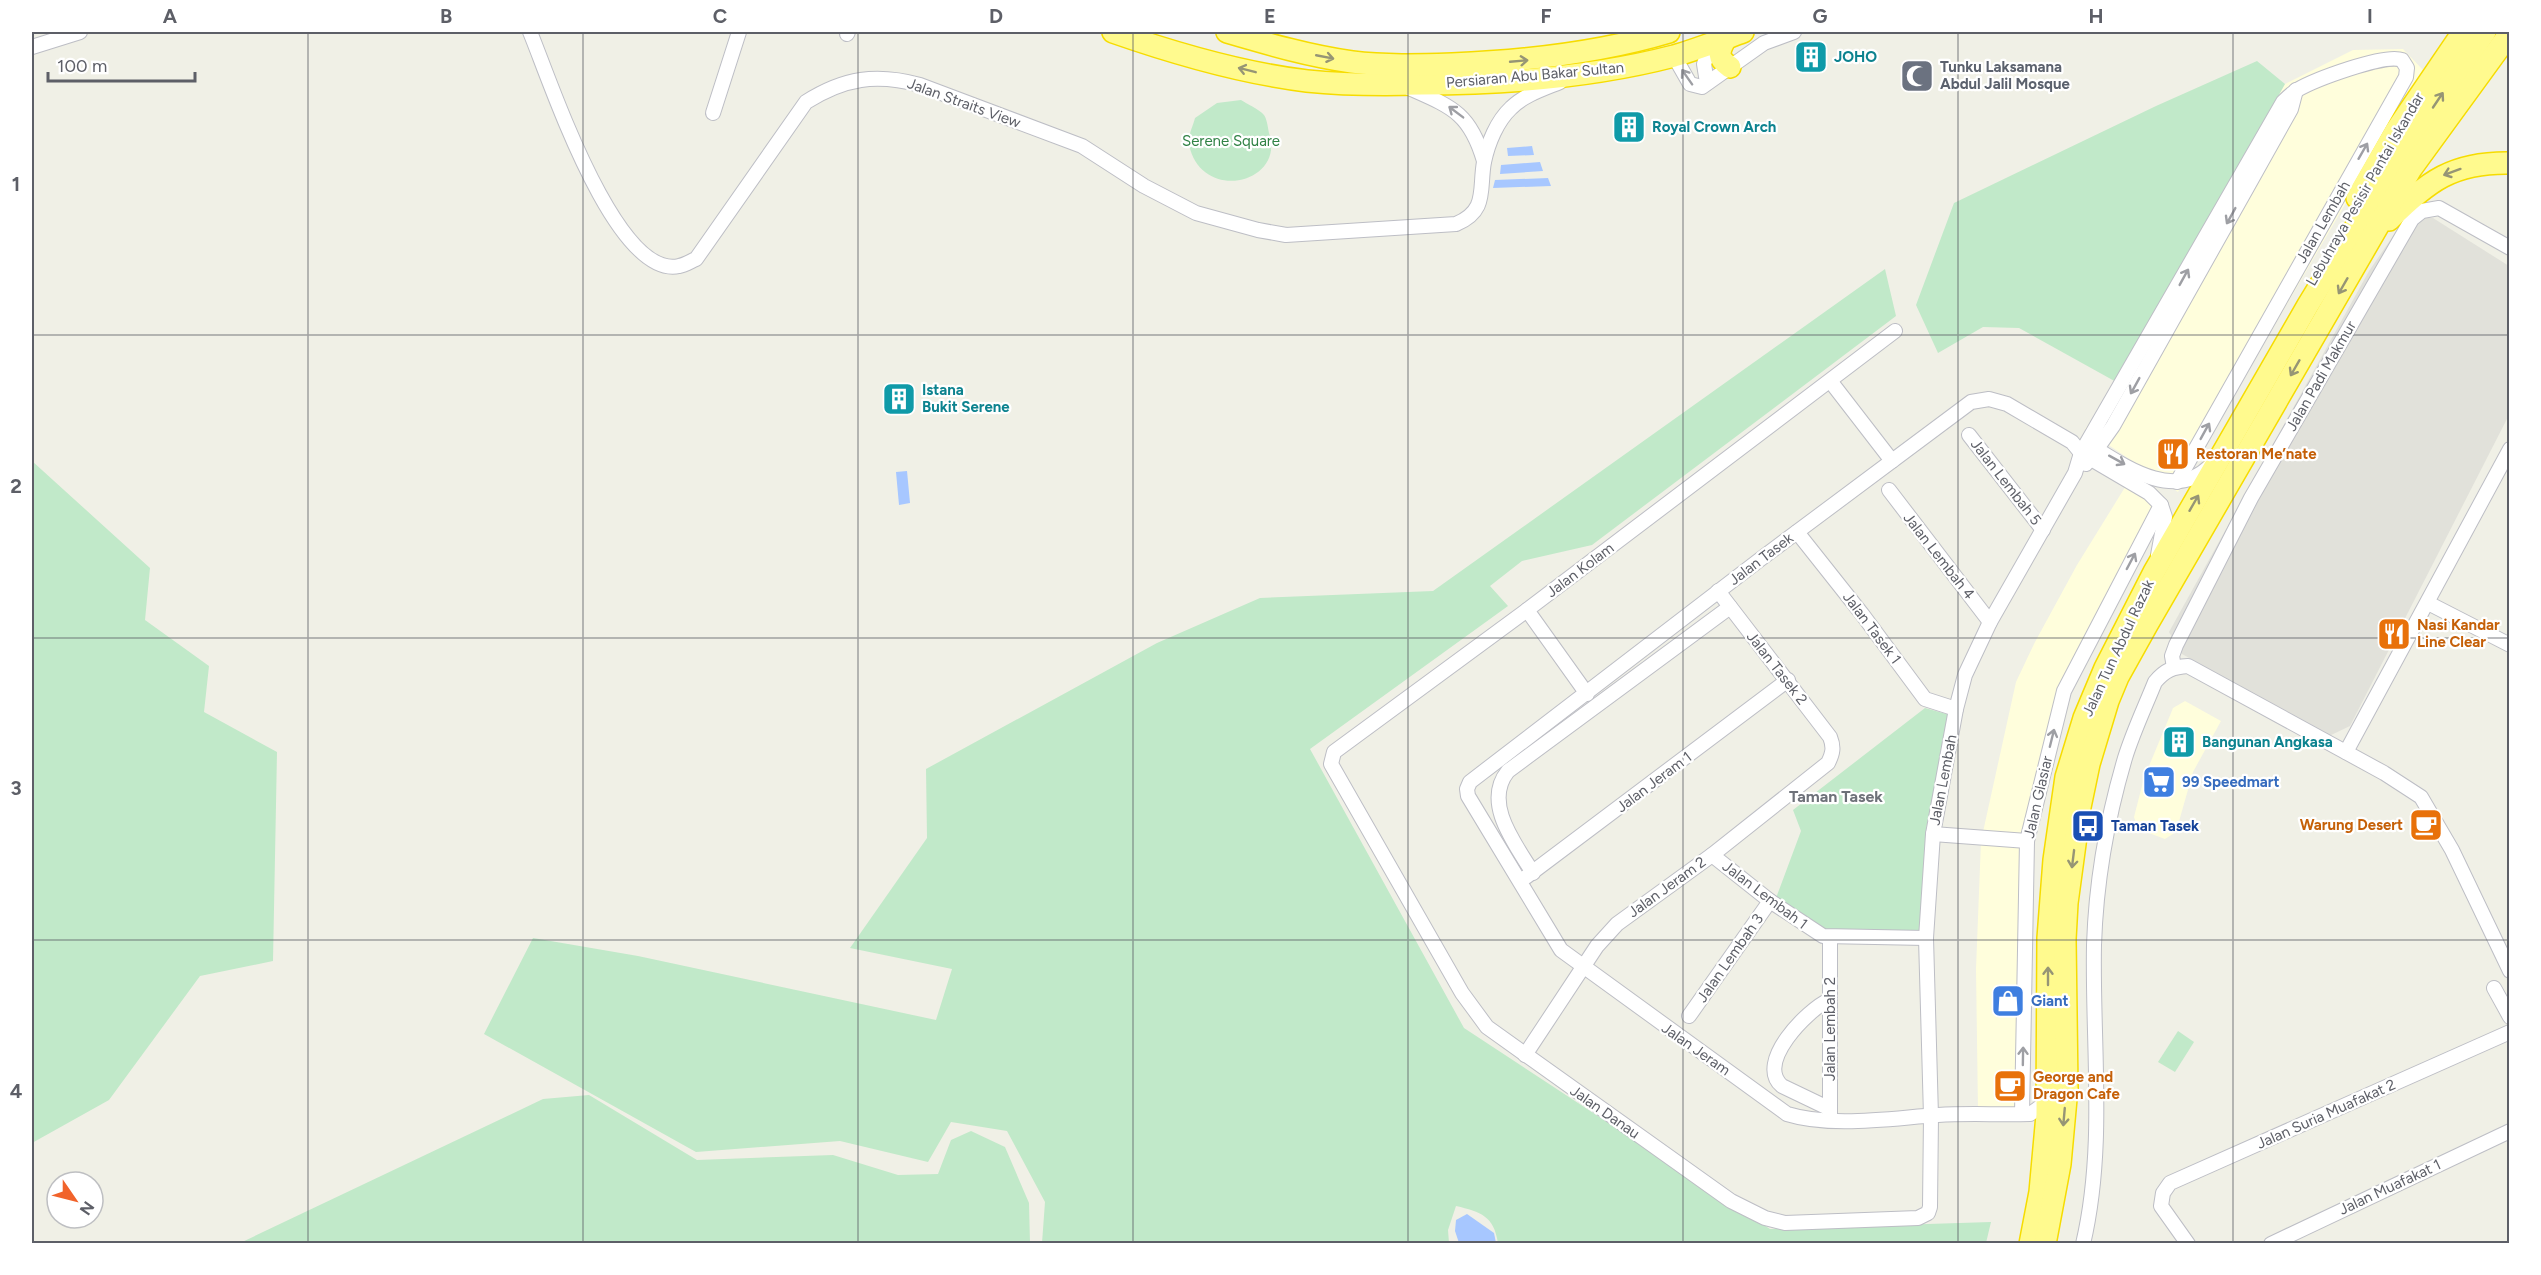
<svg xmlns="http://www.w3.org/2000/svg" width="2541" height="1275" font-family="Figtree,sans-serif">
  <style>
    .commercial { fill: #fffedc }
    .industrial { fill: #e1e1da }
    .green { fill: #c1e9c9 }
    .water { fill: #a7c7ff }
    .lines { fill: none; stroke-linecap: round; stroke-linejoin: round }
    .minor-casing { stroke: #bdbec5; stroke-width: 16 }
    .highway-casing { stroke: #f6dc00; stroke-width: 24 }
    .minor { stroke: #fff; stroke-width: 14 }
    .highway { stroke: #fffa8e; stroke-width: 21 }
    .oneway { stroke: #969575 }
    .oneway2 { stroke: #9e9fa4 }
    .grid { fill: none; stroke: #5d5f67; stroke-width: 1.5; stroke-opacity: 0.55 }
    .labels { text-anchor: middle; stroke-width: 4.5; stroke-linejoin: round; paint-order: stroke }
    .culture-label { font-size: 15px; font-weight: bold; fill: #0d838f; stroke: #fff; text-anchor: start }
    .worship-label { font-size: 15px; font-weight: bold; fill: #5b616d; stroke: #fff; text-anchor: start }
    .street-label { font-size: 15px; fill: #5d5f67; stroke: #fff }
    .park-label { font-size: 15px; fill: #308245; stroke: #fff }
    .food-label { font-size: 15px; font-weight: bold; fill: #c56008; stroke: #fff; text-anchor: start }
    .shop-label { font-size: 15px; font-weight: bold; fill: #366cbe; stroke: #fff; text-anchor: start }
    .transit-label { font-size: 15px; font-weight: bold; fill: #164399; stroke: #fff; text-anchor: start }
    .neighbourhood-label { font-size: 16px; font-weight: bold; fill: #6e7179; stroke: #fff }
    .neatline { fill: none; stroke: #5d5f67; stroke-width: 2 }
    .grid-label { font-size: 20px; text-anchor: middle; font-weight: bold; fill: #5d5f67 }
  </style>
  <rect width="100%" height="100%" fill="#f0f0e6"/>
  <!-- commercial -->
  <g class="commercial">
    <path d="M2403,49L2423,70L2178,492L2085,429L2118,383L2285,84L2353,50Z"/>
    <path d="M2127,484L2157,505L2071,670L2023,844L2019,1111L1978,1110L1976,969L1981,841L2016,682L2035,642L2077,565Z"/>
    <path d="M2185,701L2221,721L2193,772L2176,832L2165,839L2138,829L2134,817L2144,778L2171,713L2173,708Z"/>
  </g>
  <!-- industrial -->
  <path class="industrial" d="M2406,217L2433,218L2509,266V415L2350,726L2329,736L2182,654L2169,632L2369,271Z"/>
  <!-- green -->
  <g class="green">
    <path d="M2257,61L2285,84L2118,383L2019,328L1983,327L1938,353L1916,305L1954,203L2156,106Z"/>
    <path d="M1241,100C1247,104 1259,109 1264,115C1267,119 1268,128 1269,133C1286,183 1202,204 1189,145C1187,138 1193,126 1195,118L1217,103Z"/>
    <path d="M1885,269L1896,316L1592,545L1522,561L1490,586L1508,606L1310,749L1464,1028L1770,1229L1991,1222L1986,1243H1498C1494,1216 1481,1212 1456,1206L1448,1230L1449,1243H1042L1045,1202L1007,1131L951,1122L928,1162L840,1141L696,1152L484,1034L533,938L638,956L936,1020L952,969L850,948L927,838L926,769L1157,643L1260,598L1433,591Z"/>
    <path d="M32,461L150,568L145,620L209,666L204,712L277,752L273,961L200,976L109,1100L32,1143Z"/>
    <path d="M1925,708L1950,715L1926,829L1921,931L1827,934L1776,898L1801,831L1793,810Z"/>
    <path d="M2178,1031L2194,1042L2175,1072L2158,1062Z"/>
    <path d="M589,1095L697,1160L833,1155L898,1175L938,1174L951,1140L971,1131L1005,1147L1029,1203L1030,1243H240L543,1099Z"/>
  </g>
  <!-- water -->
  <g class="water">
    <path d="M1532,146L1534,155L1508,156L1507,148Z"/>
    <path d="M1540,162L1543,171L1500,174L1501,165Z"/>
    <path d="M1548,178L1551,186L1493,188L1495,180Z"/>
    <path d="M907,471L910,503L899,505L896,472Z"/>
    <path d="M1467,1214L1494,1233L1496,1243H1459L1455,1231L1456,1220Z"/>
  </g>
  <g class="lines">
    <defs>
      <g id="minor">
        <path d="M530,32C549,77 615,280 679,266C685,265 691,261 696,259L806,102C844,78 876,73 920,85L1082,146L1144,186L1196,213L1258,230L1286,235L1456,224C1488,211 1479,189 1484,162C1488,143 1497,121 1511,108C1524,95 1543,89 1560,82"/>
        <path d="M847,34L848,32"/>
        <path d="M32,47L80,32"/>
        <path d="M1674,56L1690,84L1702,87L1764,43L1794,32"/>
        <path d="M1707,83L1704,64L1711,44"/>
        <path d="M1409,88C1452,107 1470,113 1484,161"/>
        <path d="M713,113L739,32"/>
        <path d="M1895,331L1527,610L1334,752L1331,764L1462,993L1487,1027L1731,1201L1765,1218L1785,1223L1918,1218L1928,1213L1930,1207L1931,1116L1926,938L1933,834L1956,709L1965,675L1990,622L2075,473L2081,453L2283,102C2287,98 2292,93 2297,90C2314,80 2385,53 2402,60L2407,68L2406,77L2177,482"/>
        <path d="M1831,382L1892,461"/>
        <path d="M1969,435L2043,530"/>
        <path d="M2090,445C2124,466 2174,502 2210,466"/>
        <path d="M2086,464L2113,426L2249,184L2291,109L2296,90"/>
        <path d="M1889,490L1990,622"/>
        <path d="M1797,532L1862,614L1925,699L1956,709"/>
        <path d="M2428,603L2510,645"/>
        <path d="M1527,610L1587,694"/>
        <path d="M2174,667L2172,656L2176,645L2251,498L2412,219L2422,211L2439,208L2510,248"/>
        <path d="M2346,752L2510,449"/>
        <path d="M1933,834L2027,841"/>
        <path d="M1712,855L1770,901L1823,936L1926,938"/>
        <path d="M1533,873C1516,845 1482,803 1508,771L1730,607"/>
        <path d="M1526,877L1788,680"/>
        <path d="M1830,938V1120"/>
        <path d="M2494,988L2510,1017"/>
        <path d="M1829,1000C1807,1010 1755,1063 1782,1086L1830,1109"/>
        <path d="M1689,1016L1770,901"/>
        <path d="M1525,1055L1597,946L1617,924L1712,855L1828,763C1833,753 1834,747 1830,737L1718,591"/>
        <path d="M2047,1097L2040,1107L2030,1114C1999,1115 1968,1113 1938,1115C1892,1118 1832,1128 1787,1114L1561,950L1468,796L1467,789L1470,782L1758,561L1971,402L1989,399L2007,404L2072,442L2081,453L2149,493L2161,505L2165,517L2158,555"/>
        <path d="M2022,1114L2027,841L2064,691L2161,505"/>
        <path d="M2083,1244C2106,1146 2092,1044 2094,945C2096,882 2107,819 2125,758C2133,732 2145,707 2155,682C2165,670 2173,667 2188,666L2384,773L2421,797L2452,850L2510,971"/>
        <path d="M2188,1244L2161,1206L2163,1193L2170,1183L2510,1032"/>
        <path d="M2271,1244L2510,1131"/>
      </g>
      <g id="highway">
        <path d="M1113,32C1176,54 1241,73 1307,81C1345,85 1383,85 1421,84C1505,84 1593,77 1674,56C1698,49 1721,40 1743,32"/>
        <path d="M1227,32C1268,44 1309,56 1352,62C1385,66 1419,65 1452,64C1526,61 1599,53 1669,32"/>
        <path d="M1726,38C1718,52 1717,58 1730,67"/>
        <path d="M2357,198L2395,132L2463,32"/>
        <path d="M2389,220C2428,181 2453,162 2510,163"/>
        <path d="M2030,1244L2040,1192L2047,1115L2048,938L2054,860L2066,777L2084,718L2105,668L2154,572L2308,305L2393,166L2485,32"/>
        <path d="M2045,1244L2060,1164L2067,1088L2065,939L2067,903L2080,807L2089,764L2108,701L2118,677L2147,625L2411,169L2510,33"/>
      </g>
    </defs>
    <!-- minor casing -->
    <use href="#minor" class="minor-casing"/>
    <!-- highway casing -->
    <use href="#highway" class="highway-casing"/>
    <!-- minor -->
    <use href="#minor" class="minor"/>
    <!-- highway -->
    <use href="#highway" class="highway"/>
  </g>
  <!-- one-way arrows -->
  <defs><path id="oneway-shaft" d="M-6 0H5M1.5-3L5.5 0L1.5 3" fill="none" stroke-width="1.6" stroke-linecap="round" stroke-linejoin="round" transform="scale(1.5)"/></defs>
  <g class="oneway">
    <use href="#oneway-shaft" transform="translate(1325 57) rotate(11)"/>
    <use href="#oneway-shaft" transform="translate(1519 61) rotate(-5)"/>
    <use href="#oneway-shaft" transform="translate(1247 70) rotate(-166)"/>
    <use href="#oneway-shaft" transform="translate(2438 100) rotate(-56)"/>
    <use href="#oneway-shaft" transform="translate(2452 172) rotate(160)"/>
    <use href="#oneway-shaft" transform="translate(2343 286) rotate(120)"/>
    <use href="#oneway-shaft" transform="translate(2295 368) rotate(120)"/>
    <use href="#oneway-shaft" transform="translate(2194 503) rotate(-60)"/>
    <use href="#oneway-shaft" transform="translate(2073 859) rotate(97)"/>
    <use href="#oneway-shaft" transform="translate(2048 976) rotate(-90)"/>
    <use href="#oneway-shaft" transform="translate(2064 1117) rotate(95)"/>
  </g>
  <g class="oneway2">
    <use href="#oneway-shaft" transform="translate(1687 77) rotate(-125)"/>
    <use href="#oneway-shaft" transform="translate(1456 112) rotate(-143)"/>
    <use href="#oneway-shaft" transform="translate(2363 151) rotate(-60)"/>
    <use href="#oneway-shaft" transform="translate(2231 216) rotate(119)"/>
    <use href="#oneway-shaft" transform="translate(2184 277) rotate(-61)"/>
    <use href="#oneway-shaft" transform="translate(2135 386) rotate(119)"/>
    <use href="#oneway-shaft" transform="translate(2205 431) rotate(-61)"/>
    <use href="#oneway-shaft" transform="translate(2117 460) rotate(29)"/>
    <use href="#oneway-shaft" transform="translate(2131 561) rotate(-62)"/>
    <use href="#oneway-shaft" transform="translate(2052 738) rotate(-76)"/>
    <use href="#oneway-shaft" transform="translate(2023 1056) rotate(-89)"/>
  </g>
  <!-- grid -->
  <path class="grid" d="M308,32V1244M583,32V1244M858,32V1244M1133,32V1244M1408,32V1244M1683,32V1244M1958,32V1244M2233,32V1244M32,335H2510M32,638H2510M32,940H2510"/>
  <!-- icons -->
  <defs>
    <symbol id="building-square" viewBox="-11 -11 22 22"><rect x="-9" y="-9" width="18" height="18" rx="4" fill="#0f9aa8" stroke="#fff"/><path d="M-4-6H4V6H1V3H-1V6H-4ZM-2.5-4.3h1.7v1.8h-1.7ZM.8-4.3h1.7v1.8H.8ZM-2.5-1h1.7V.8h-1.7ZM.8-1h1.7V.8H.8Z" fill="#fff"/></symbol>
    <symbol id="mosque-square" viewBox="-11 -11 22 22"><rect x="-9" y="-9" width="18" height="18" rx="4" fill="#6b7280" stroke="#fff"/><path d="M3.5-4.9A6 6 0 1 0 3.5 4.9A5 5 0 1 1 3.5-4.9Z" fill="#fff"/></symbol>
    <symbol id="restaurant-square" viewBox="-11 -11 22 22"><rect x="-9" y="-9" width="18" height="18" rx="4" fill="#e8710a" stroke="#fff"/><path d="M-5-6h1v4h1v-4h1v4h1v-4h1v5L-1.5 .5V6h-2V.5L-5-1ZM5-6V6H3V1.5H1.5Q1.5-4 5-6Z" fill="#fff"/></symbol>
    <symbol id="supermarket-square" viewBox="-11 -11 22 22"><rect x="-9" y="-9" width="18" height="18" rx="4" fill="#3f7fe0" stroke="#fff"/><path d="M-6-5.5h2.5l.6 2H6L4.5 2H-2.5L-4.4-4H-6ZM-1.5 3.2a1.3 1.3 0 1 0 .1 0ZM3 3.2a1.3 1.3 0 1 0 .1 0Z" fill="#fff"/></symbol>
    <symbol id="cafe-square" viewBox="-11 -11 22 22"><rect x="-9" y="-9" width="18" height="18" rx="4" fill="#e8710a" stroke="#fff"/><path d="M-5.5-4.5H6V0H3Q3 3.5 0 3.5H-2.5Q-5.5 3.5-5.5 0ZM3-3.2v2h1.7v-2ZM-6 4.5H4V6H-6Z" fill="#fff"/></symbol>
    <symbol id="bus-square" viewBox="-11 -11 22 22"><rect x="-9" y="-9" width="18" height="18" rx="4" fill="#1a4fb4" stroke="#fff"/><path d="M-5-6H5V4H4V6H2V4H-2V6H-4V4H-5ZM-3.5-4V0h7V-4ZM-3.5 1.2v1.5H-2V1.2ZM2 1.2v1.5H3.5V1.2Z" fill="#fff"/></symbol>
    <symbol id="shop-square" viewBox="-11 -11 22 22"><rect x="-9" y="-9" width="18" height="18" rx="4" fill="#3f7fe0" stroke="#fff"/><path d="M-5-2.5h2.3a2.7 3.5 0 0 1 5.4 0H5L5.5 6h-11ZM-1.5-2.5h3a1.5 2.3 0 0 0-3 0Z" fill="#fff"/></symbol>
  </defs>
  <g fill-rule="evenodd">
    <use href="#building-square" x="1792" y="38" width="38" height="38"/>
    <use href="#mosque-square" x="1898" y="57" width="38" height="38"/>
    <use href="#building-square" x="1610" y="108" width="38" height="38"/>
    <use href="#building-square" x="880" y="380" width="38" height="38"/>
    <use href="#restaurant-square" x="2154" y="435" width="38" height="38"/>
    <use href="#restaurant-square" x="2375" y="615" width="38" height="38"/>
    <use href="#building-square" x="2160" y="723" width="38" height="38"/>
    <use href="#supermarket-square" x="2140" y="763" width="38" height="38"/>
    <use href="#cafe-square" x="2407" y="806" width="38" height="38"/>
    <use href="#bus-square" x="2069" y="807" width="38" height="38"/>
    <use href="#shop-square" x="1989" y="982" width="38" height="38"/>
    <use href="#cafe-square" x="1991" y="1067" width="38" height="38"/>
  </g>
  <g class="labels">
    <!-- culture labels -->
    <g class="culture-label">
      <text x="1834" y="62">JOHO</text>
      <text x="1652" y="132">Royal Crown Arch</text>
      <text x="922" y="395">Istana<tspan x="922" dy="17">Bukit Serene</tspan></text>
      <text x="2202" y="747">Bangunan Angkasa</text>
    </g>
    <!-- worship labels -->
    <g class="worship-label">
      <text x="1940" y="72">Tunku Laksamana<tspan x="1940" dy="17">Abdul Jalil Mosque</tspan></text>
    </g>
    <!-- street labels -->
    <g class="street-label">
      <text transform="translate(1535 75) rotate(-5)" y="5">Persiaran Abu Bakar Sultan</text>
      <text transform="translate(964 103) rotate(20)" y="5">Jalan Straits View</text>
      <text transform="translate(2365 189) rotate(-60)" y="5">Lebuhraya Pesisir Pantai Iskandar</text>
      <text transform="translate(2323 222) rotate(-60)" y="5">Jalan Lembah</text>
      <text transform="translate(2321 376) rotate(-60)" y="5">Jalan Padi Makmur</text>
      <text transform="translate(2006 482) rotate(52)" y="5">Jalan Lembah 5</text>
      <text transform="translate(1939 556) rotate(52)" y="5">Jalan Lembah 4</text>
      <text transform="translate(1761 559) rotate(-37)" y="5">Jalan Tasek</text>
      <text transform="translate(1580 570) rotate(-37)" y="5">Jalan Kolam</text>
      <text transform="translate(1872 628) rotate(53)" y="5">Jalan Tasek 1</text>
      <text transform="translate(2118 648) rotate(-65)" y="5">Jalan Tun Abdul Razak</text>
      <text transform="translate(1777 668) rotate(52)" y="5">Jalan Tasek 2</text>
      <text transform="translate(1943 780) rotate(-79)" y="5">Jalan Lembah</text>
      <text transform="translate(1654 782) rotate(-37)" y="5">Jalan Jeram 1</text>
      <text transform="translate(2038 797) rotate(-77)" y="5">Jalan Glasiar</text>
      <text transform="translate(1667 887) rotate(-36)" y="5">Jalan Jeram 2</text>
      <text transform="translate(1765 895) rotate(37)" y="5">Jalan Lembah 1</text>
      <text transform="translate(1730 958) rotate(-55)" y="5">Jalan Lembah 3</text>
      <text transform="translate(1830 1029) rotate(-90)" y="5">Jalan Lembah 2</text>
      <text transform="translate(1696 1049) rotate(35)" y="5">Jalan Jeram</text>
      <text transform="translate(1605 1112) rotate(35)" y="5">Jalan Danau</text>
      <text transform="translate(2326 1114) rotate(-24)" y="5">Jalan Suria Muafakat 2</text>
      <text transform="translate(2390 1187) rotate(-25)" y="5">Jalan Muafakat 1</text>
    </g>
    <!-- park labels -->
    <g class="park-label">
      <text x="1231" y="146">Serene Square</text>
    </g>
    <!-- food labels -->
    <g class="food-label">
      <text x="2196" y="459">Restoran Me’nate</text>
      <text x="2417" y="630">Nasi Kandar<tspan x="2417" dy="17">Line Clear</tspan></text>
      <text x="2403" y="830" text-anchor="end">Warung Desert</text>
      <text x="2033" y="1082">George and<tspan x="2033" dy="17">Dragon Cafe</tspan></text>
    </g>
    <!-- shop labels -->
    <g class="shop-label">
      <text x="2182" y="787">99 Speedmart</text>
      <text x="2031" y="1006">Giant</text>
    </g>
    <!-- transit labels -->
    <g class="transit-label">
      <text x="2111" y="831">Taman Tasek</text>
    </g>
    <!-- neighbourhood labels -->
    <g class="neighbourhood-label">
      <text x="1836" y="802">Taman Tasek</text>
    </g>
  </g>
  <!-- border -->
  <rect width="2541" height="1275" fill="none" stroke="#ffffff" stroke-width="66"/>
  <!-- north arrow -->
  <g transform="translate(75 1200) rotate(125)"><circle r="28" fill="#ffffff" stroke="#bebfc2" stroke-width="1.5"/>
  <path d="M0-4.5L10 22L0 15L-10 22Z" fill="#f1632b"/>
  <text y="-9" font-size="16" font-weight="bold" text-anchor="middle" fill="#5d5f67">N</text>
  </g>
  <!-- scale -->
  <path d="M48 72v9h147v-9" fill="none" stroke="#5d5f67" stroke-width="3"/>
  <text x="57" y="72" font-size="18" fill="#5d5f67" stroke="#ffffff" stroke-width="4.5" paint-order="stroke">100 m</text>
  <rect x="33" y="33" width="2475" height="1209" class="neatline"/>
  <g class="grid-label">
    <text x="170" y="23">A</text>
    <text x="446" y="23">B</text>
    <text x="720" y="23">C</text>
    <text x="996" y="23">D</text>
    <text x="1270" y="23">E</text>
    <text x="1546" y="23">F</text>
    <text x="1820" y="23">G</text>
    <text x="2096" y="23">H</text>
    <text x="2370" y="23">I</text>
    <text x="16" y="191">1</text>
    <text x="16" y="493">2</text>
    <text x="16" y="795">3</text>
    <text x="16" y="1098">4</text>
  </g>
</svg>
